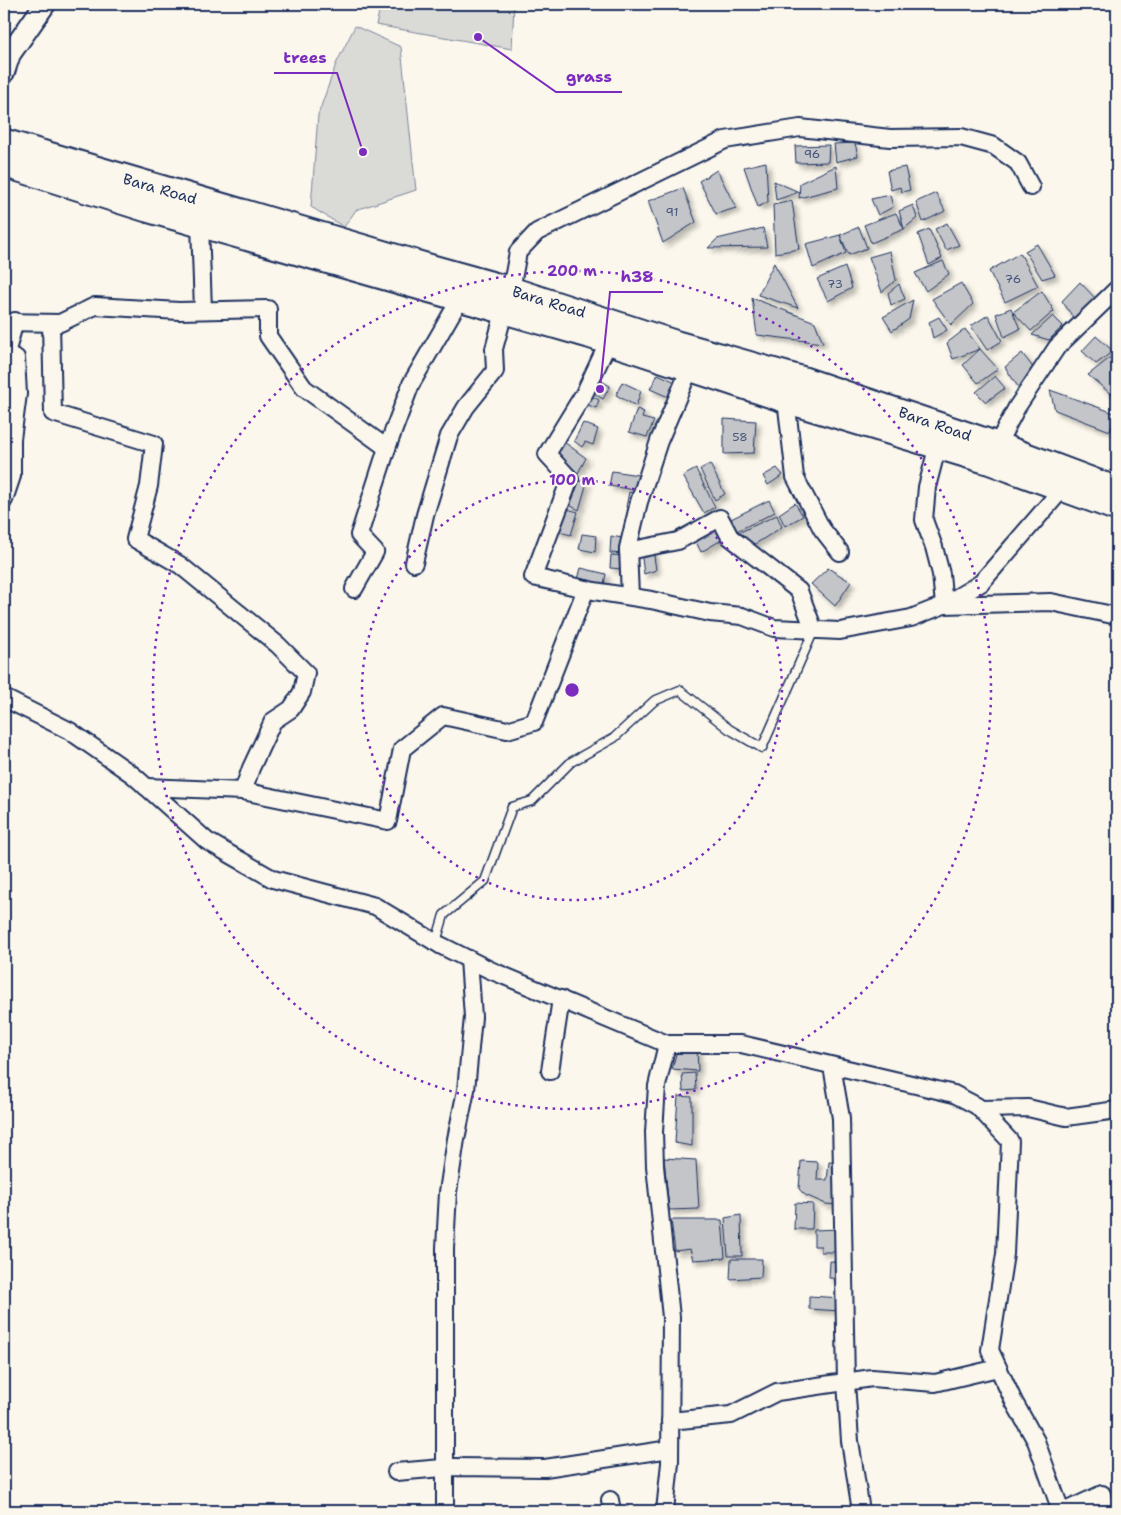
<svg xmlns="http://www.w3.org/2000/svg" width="1121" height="1515" font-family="'Shantell Sans',sans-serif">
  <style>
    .green { fill: #dadad7; stroke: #7a849a }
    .building { fill: #c3c5c9; stroke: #1b2f5e; filter: url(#shadow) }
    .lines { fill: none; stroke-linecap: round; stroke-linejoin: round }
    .service-casing { stroke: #1b2f5e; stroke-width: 11 }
    .minor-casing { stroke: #1b2f5e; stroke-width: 20 }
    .tertiary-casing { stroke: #1b2f5e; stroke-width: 24 }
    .primary-casing { stroke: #1b2f5e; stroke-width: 29 }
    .service { stroke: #fbf7ec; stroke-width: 8 }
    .minor { stroke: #fbf7ec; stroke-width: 16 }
    .tertiary { stroke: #fbf7ec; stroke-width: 20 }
    .primary { stroke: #fbf7ec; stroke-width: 25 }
    .ring { fill: none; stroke: #7b2cbf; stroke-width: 2.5; stroke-dasharray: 2.5 5 }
    .labels { text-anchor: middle; stroke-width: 4.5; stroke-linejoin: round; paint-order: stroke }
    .number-label { font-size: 12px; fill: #455479 }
    .street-label { font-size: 15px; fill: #1b2f5e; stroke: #fbf7ec }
    .centre { fill: #7b2cbf; stroke: #fbf7ec; stroke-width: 2.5 }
    .ring-label { font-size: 15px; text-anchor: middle; font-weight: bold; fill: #7b2cbf; stroke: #fbf7ec; stroke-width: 4.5; stroke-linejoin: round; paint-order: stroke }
    .leader { fill: none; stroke: #7b2cbf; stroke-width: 2 }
    .callout-dot { fill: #7b2cbf; stroke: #fbf7ec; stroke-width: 2 }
    .callout-label { font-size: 16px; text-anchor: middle; font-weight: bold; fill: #7b2cbf; stroke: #fbf7ec; stroke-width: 4.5; stroke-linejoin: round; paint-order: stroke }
  </style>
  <defs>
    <filter id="shadow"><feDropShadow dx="4" dy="4" stdDeviation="2.5" flood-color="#0004"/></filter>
  </defs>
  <rect width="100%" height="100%" fill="#fbf7ec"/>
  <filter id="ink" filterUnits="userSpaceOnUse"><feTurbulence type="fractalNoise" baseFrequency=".02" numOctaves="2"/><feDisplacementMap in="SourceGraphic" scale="10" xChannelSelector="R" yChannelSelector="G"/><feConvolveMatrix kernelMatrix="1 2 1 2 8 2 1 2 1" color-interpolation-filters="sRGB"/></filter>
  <g filter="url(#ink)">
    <!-- green -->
    <g class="green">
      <path d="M381,4H514L512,49L376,25Z"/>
      <path d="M355,26L401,47L416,190L356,210L344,227L311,207L318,115L336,64Z"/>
    </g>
    <!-- building -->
    <g class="building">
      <path d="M855,143L858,156L836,162L834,144Z"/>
      <path d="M829,145L828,162L796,163L795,146Z"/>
      <path d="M766,162L768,202L758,207L744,167Z"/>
      <path d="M836,166L838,188L799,198L800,183Z"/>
      <path d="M905,167L910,190L902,192L900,187L891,190L887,171Z"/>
      <path d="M717,170L736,208L716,214L699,181Z"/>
      <path d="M774,181L799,192L776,200Z"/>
      <path d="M683,188L696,222L663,243L648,201Z"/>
      <path d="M936,193L945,211L923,222L916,202Z"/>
      <path d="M890,195L893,207L878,215L871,199Z"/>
      <path d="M792,201L799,249L775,253L773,205Z"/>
      <path d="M913,205L917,218L904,229L899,211Z"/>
      <path d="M896,213L904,229L871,243L864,225Z"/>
      <path d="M947,223L959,245L946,250L935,229Z"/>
      <path d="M859,227L867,248L849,255L840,235Z"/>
      <path d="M763,228L767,247L708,248L717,239Z"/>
      <path d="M929,229L942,258L929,265L918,234Z"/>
      <path d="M840,235L846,253L813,268L806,244Z"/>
      <path d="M1037,244L1055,275L1042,279L1025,251Z"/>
      <path d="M890,251L896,280L882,292L869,257Z"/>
      <path d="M1020,253L1038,286L1005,302L989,271Z"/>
      <path d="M943,261L949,274L926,291L915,273Z"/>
      <path d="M774,263L798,308L758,295Z"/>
      <path d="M845,267L852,288L828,301L817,279Z"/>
      <path d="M1080,282L1095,298L1075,320L1062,301Z"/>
      <path d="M961,283L973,304L951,325L932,299Z"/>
      <path d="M899,284L905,299L891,305L888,293Z"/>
      <path d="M1042,291L1054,311L1031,331L1013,312Z"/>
      <path d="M752,298L815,322L823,343L757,335Z"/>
      <path d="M913,300L909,319L892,331L883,317Z"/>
      <path d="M1011,308L1020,329L1004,337L996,314Z"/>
      <path d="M988,315L1002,341L987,350L971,326Z"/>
      <path d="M1053,316L1063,326L1049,340L1032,335Z"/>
      <path d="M939,317L947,330L933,338L929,322Z"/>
      <path d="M965,329L980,349L953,359L947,343Z"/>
      <path d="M1096,336L1113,351L1096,364L1082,351Z"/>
      <path d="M980,349L998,369L978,383L963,365Z"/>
      <path d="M1022,353L1035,370L1020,390L1005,367Z"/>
      <path d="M1115,354L1117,356V389L1112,395L1088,375Z"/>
      <path d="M658,374L680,384L673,399L650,389Z"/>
      <path d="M995,376L1005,388L986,402L976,392Z"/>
      <path d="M598,379L610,386L603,399L591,392Z"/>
      <path d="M622,382L641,391L636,406L616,395Z"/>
      <path d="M1050,390L1117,414L1110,431L1055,410Z"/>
      <path d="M592,396L599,400L596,408L583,403L584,399L590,401Z"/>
      <path d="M637,409L644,412L642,418L654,421L647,437L629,432Z"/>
      <path d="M724,419L756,421L754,453L724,454Z"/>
      <path d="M583,423L598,429L593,445L585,442L582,447L574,441Z"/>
      <path d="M564,442L586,458L578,473L555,454Z"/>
      <path d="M710,464L725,494L715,500L700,469Z"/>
      <path d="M777,468L783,475L768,485L763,476Z"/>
      <path d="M696,469L715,507L704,513L683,476Z"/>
      <path d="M612,471L645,476L642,491L609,486Z"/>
      <path d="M572,480L587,482L579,510L565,503Z"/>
      <path d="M629,492L640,495L636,508L626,507Z"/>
      <path d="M769,500L775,512L735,532L729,520Z"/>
      <path d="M795,503L803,516L785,526L779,514Z"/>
      <path d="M564,508L578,512L571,535L556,531Z"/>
      <path d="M724,512L735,532L701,552L695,540Z"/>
      <path d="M777,515L782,527L752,546L736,534Z"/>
      <path d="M582,534L596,536L595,552L579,549Z"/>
      <path d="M611,536L628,539L625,554L610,553Z"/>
      <path d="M653,549L656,570L644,574L641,551Z"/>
      <path d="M611,555L625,556L623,569L610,568Z"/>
      <path d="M581,568L606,574L603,589L577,583Z"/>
      <path d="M828,568L851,582L835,606L811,584Z"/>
      <path d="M678,1047L697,1048L698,1071L672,1069Z"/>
      <path d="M695,1073L696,1090L683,1091L682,1074Z"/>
      <path d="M678,1096L692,1097V1146L675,1143Z"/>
      <path d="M664,1158L696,1160L699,1209L669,1210Z"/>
      <path d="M801,1161L818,1162L817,1180H827L829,1162L842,1163L839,1205L826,1204L805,1195L799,1189Z"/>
      <path d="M795,1203L813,1204L812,1229H794Z"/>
      <path d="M741,1215L742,1256H728L725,1218Z"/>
      <path d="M671,1220H722L725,1258L693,1260L690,1249L675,1251Z"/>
      <path d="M841,1229L842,1252H821V1246H814V1230Z"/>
      <path d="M731,1259H762L761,1277L730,1279Z"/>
      <path d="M830,1261L842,1262V1279L829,1278Z"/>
      <path d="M809,1296L842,1298L841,1311L809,1309Z"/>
    </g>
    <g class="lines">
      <defs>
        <path id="service" d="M436,942L444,915L485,881L512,807L532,801L571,762L614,738L654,701L680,690L729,729L762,748L814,630"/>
        <g id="minor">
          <path d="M200,224L203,310"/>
          <path d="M511,290L518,252L537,232L725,140L800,128L890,138L961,137L994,146L1018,163L1031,187"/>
          <path d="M4,322L60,323L95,306L179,311L268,309V336L304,388L387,448L411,384L460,299"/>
          <path d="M51,323L53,413L154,444L149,486L135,539L180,565L278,645L306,673L302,692L291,709L273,721L251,768L243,791L146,787"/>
          <path d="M609,341L585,392L547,454L570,479L533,577L594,591L651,600L710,613L742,616L774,628L840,631L911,618L944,605L981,583L1063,488"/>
          <path d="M786,399L795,477L822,529L840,552"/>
          <path d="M940,437L927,487L924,520L934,547L941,574L944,605L1051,602L1117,616"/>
          <path d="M997,445L1017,407L1057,347L1117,289"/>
          <path d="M4,500L12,476V439L18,394L16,358L6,354L15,321"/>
          <path d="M628,551L678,541L720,518L730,537L799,591L814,630"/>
          <path d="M414,563L425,515L449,436L466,407L495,371L494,349L504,312"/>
          <path d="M354,589L375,552L359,535L387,448"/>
          <path d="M630,596L628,548L639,502L659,441L690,368"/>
          <path d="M4,698L70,731L133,775L207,841L273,879L375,906L440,945L490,970L667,1044H741L954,1094L977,1106L1010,1141L1005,1254L990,1350L1014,1402L1036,1441L1061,1511"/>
          <path d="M243,791L388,821L402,749L443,716L507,730L534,722L586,589"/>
          <path d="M832,1066L841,1118L846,1382L850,1441L861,1511"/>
          <path d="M550,1071L561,999"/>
          <path d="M980,1109L1028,1108L1066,1117L1117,1110"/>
          <path d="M670,1421L731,1415L777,1392L872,1378L935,1383L998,1368"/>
          <path d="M396,1472L454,1467L545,1468L670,1449"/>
          <path d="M610,1500L612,1511"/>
          <path d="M445,1511V1248L448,1192L456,1139L466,1090L473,1017L469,959"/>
          <path d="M665,1511L670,1463L671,1317L655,1166L654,1132L657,1086L667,1044"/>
          <path d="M1065,1511L1102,1494L1105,1511"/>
        </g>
        <path id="tertiary" d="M4,72L10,54L45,4"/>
        <g id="primary">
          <path d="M4,142L432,268L511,290L677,344L804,380L997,445L1117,490"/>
          <path d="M4,164L147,209L589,335L796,403L988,461L1117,508"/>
        </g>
      </defs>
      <!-- service casing -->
      <use href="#service" class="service-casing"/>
      <!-- minor casing -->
      <use href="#minor" class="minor-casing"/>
      <!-- tertiary casing -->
      <use href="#tertiary" class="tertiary-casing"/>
      <!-- primary casing -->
      <use href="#primary" class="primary-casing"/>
      <!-- service -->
      <use href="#service" class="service"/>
      <!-- minor -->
      <use href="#minor" class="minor"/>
      <!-- tertiary -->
      <use href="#tertiary" class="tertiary"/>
      <!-- primary -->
      <use href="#primary" class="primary"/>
    </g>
  </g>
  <!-- distance rings -->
  <g class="ring">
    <circle cx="572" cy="690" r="210"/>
    <circle cx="572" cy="690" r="419"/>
  </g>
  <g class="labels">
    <!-- number labels -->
    <g class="number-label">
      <text x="812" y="158">96</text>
      <text x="672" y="216">91</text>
      <text x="1013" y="283">76</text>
      <text x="835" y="288">73</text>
      <text x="740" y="441">58</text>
    </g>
    <!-- street labels -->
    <g class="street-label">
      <text transform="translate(160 189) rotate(16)" y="5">Bara Road</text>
      <text transform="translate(549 302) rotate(17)" y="5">Bara Road</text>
      <text transform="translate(935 424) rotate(19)" y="5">Bara Road</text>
    </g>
  </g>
  <circle cx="572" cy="690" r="8" class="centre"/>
  <g class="ring-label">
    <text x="572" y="276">200 m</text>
    <text x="572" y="485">100 m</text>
  </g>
  <!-- callouts -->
  <path class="leader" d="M363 152L337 73H274M478 37L556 92H622M600 389L610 292H663"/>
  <g class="callout-dot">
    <circle cx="363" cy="152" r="5"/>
    <circle cx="478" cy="37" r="5"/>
    <circle cx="600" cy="389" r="5"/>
  </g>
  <g class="callout-label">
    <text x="305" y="63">trees</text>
    <text x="589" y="82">grass</text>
    <text x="637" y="282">h38</text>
  </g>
  <!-- margin -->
  <rect width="1121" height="1515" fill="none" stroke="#fbf7ec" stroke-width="20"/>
  <rect x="10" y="10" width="1101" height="1495" fill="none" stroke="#1b2f5e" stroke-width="2" filter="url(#ink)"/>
</svg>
